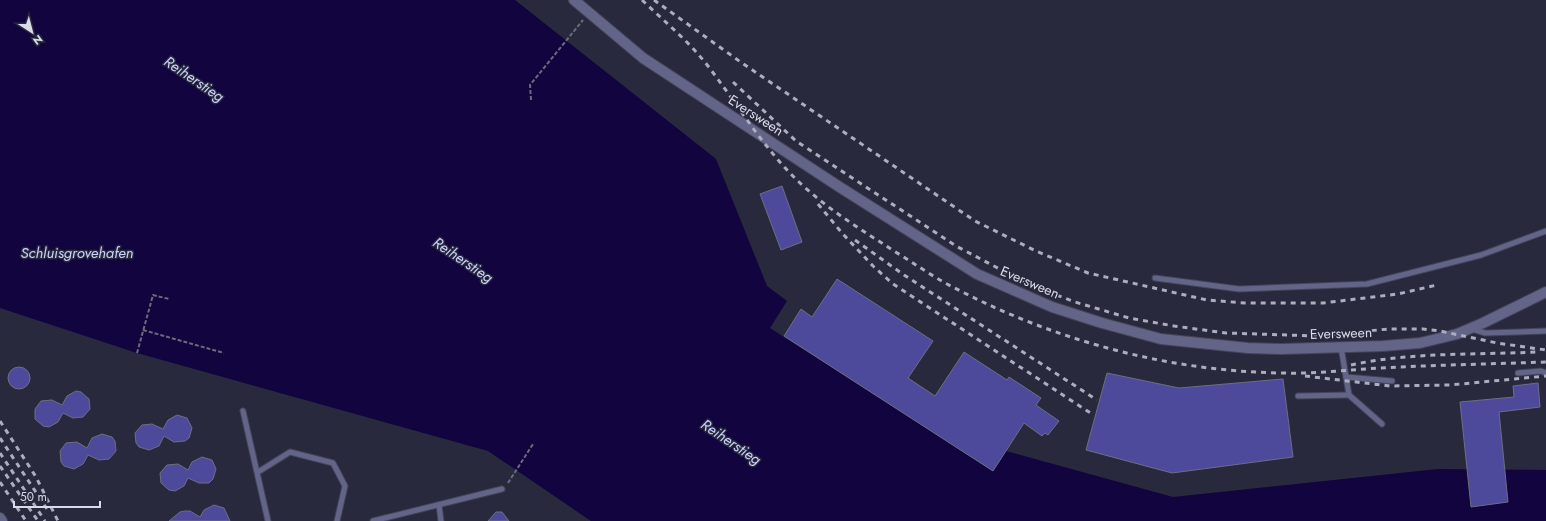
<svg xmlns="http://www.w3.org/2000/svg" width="1546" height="521" font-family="Jost,sans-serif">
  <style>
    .water { fill: #11043f }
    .building { fill: #4d4a9b; stroke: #6c6e85 }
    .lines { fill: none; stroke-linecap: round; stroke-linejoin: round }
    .lane-casing { stroke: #444559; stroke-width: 7 }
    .street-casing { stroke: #444559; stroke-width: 12 }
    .path { stroke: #6a6b7d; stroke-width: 2; stroke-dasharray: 4 2; stroke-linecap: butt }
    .lane { stroke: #626488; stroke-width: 5 }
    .street { stroke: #626488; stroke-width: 10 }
    .rail { stroke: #acadbd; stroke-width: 3; stroke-dasharray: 5 5; stroke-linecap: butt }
    .labels { text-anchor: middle; stroke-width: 3; stroke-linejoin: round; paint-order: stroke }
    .street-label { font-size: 14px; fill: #dadbe9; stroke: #28293d }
    .water-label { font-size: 15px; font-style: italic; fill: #cdd0fe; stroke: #28293d }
  </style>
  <rect width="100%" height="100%" fill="#28293d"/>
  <!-- water -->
  <path class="water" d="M0,0H515L716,159L767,286L787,301L770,328L993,471L1006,451L1173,497L1438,469L1546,470V521H591L488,451L137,353L0,308Z"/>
  <!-- building -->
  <g class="building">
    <path d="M782,186L802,242L781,250L760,194Z"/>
    <path d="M837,279L933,341L908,378L935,396L964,352L1007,380L1009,377L1041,398L1036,405L1059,421L1048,435L1045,433L1042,436L1024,423L993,471L784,336L801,309L812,317Z"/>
    <circle cx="19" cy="378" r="11"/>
    <path d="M1107,373L1179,388L1283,379L1293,457L1172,473L1086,450Z"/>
    <path d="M1538,383L1540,407L1499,412L1508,502L1471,507L1460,402L1514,397L1513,386Z"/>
    <path d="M76,391L81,392L89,399L90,409L83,417L73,418L63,413L58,422L49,427L43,426L35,419V409L41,401L52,400L62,405L67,396Z"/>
    <path d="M177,415L187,418L192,428L189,438L185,441L174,442L164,436L159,446L149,450L139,447L136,443L135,433L142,425L152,424L163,429L168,420Z"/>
    <path d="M102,434L112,437L115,441L116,451L109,459L99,460L88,455L83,464L74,469L64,466L61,462L60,451L66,443L77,442L87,448L92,438Z"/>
    <path d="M202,457L212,460L216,469L213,479L209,483H199L188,478L184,486L175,491L169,490L161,483L160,473L167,465L178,464L188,470L192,462Z"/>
    <path d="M214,505L224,508L230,521H169L180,512L185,511H190L200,517L204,510Z"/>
    <path d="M496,512H502L509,521H488Z"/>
  </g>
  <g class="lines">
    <defs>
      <g id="lane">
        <path d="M1155,278L1239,289L1367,284L1481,255L1546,231"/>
        <path d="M1472,329L1485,333L1546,331"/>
        <path d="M1341,347L1349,395L1382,424"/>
        <path d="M1518,373L1541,371L1546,373"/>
        <path d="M1346,377L1392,381"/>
        <path d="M1298,396L1349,395"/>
        <path d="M243,411L268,521"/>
        <path d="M258,472L290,452L333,463L345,486L337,521"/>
        <path d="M439,505L441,521"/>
        <path d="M373,521L502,489"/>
      </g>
      <g id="street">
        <path d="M574,0L643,58L838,186L977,274L1052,307L1102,323L1161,339L1248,348L1282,349L1383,346L1420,343L1457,334L1483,323L1546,292"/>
        <path d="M0,518L2,521"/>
      </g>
    </defs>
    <!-- lane casing -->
    <use href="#lane" class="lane-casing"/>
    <!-- street casing -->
    <use href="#street" class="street-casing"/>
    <!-- path -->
    <g class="path">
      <path d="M531,100L530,85L583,20"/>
      <path d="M143,330L224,353"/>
      <path d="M137,353L153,295L169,299"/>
      <path d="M508,483L533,444"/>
    </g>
    <!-- lane -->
    <use href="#lane" class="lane"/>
    <!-- street -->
    <use href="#street" class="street"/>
    <!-- rail -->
    <g class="rail">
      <path d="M642,0C666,23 691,43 711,70C743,112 769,157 809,191C835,214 865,232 894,251C912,262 929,274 947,284C1050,339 1164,371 1281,373C1314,374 1347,370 1380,368C1435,365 1491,364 1546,362"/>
      <path d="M654,0L742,63L975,221L1036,251L1088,273L1207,300L1245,303H1323L1398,294L1437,285"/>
      <path d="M733,82L796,141L956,246L1030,285L1075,302L1129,318L1174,326L1226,333L1318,336L1388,329H1423L1440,331L1497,343L1546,350"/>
      <path d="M818,204L842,233L873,266L893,284L1092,414"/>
      <path d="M855,240L904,275L1097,400"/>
      <path d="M1351,365C1411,352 1475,355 1536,352"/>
      <path d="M1305,376L1390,386L1450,385L1546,376"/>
      <path d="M0,421L36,477L58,521"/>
      <path d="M0,438L47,509"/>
      <path d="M0,453L45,521"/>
      <path d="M0,466L38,521"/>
      <path d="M0,482L26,521"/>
    </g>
  </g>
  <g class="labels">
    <!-- street labels -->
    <g class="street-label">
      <text transform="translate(756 115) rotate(33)" y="5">Eversween</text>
      <text transform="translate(1030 282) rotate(23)" y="5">Eversween</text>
      <text transform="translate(1341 333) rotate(-2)" y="5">Eversween</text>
    </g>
    <!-- water labels -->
    <g class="water-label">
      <text transform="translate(194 79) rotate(34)" y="5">Reiherstieg</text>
      <text x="77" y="258">Schluisgrovehafen</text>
      <text transform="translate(463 260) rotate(34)" y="5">Reiherstieg</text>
      <text transform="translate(731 442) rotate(34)" y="5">Reiherstieg</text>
    </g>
  </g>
  <!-- north arrow -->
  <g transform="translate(32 32) rotate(144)" stroke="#28293d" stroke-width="3" paint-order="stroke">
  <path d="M0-3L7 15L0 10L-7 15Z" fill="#dadbe9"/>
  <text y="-6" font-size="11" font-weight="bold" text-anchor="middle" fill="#dadbe9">N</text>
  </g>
  <!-- scale -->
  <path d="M14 501v6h86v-6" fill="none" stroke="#dadbe9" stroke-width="2"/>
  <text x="20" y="501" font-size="12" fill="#dadbe9" stroke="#28293d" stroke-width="3" paint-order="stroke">50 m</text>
</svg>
